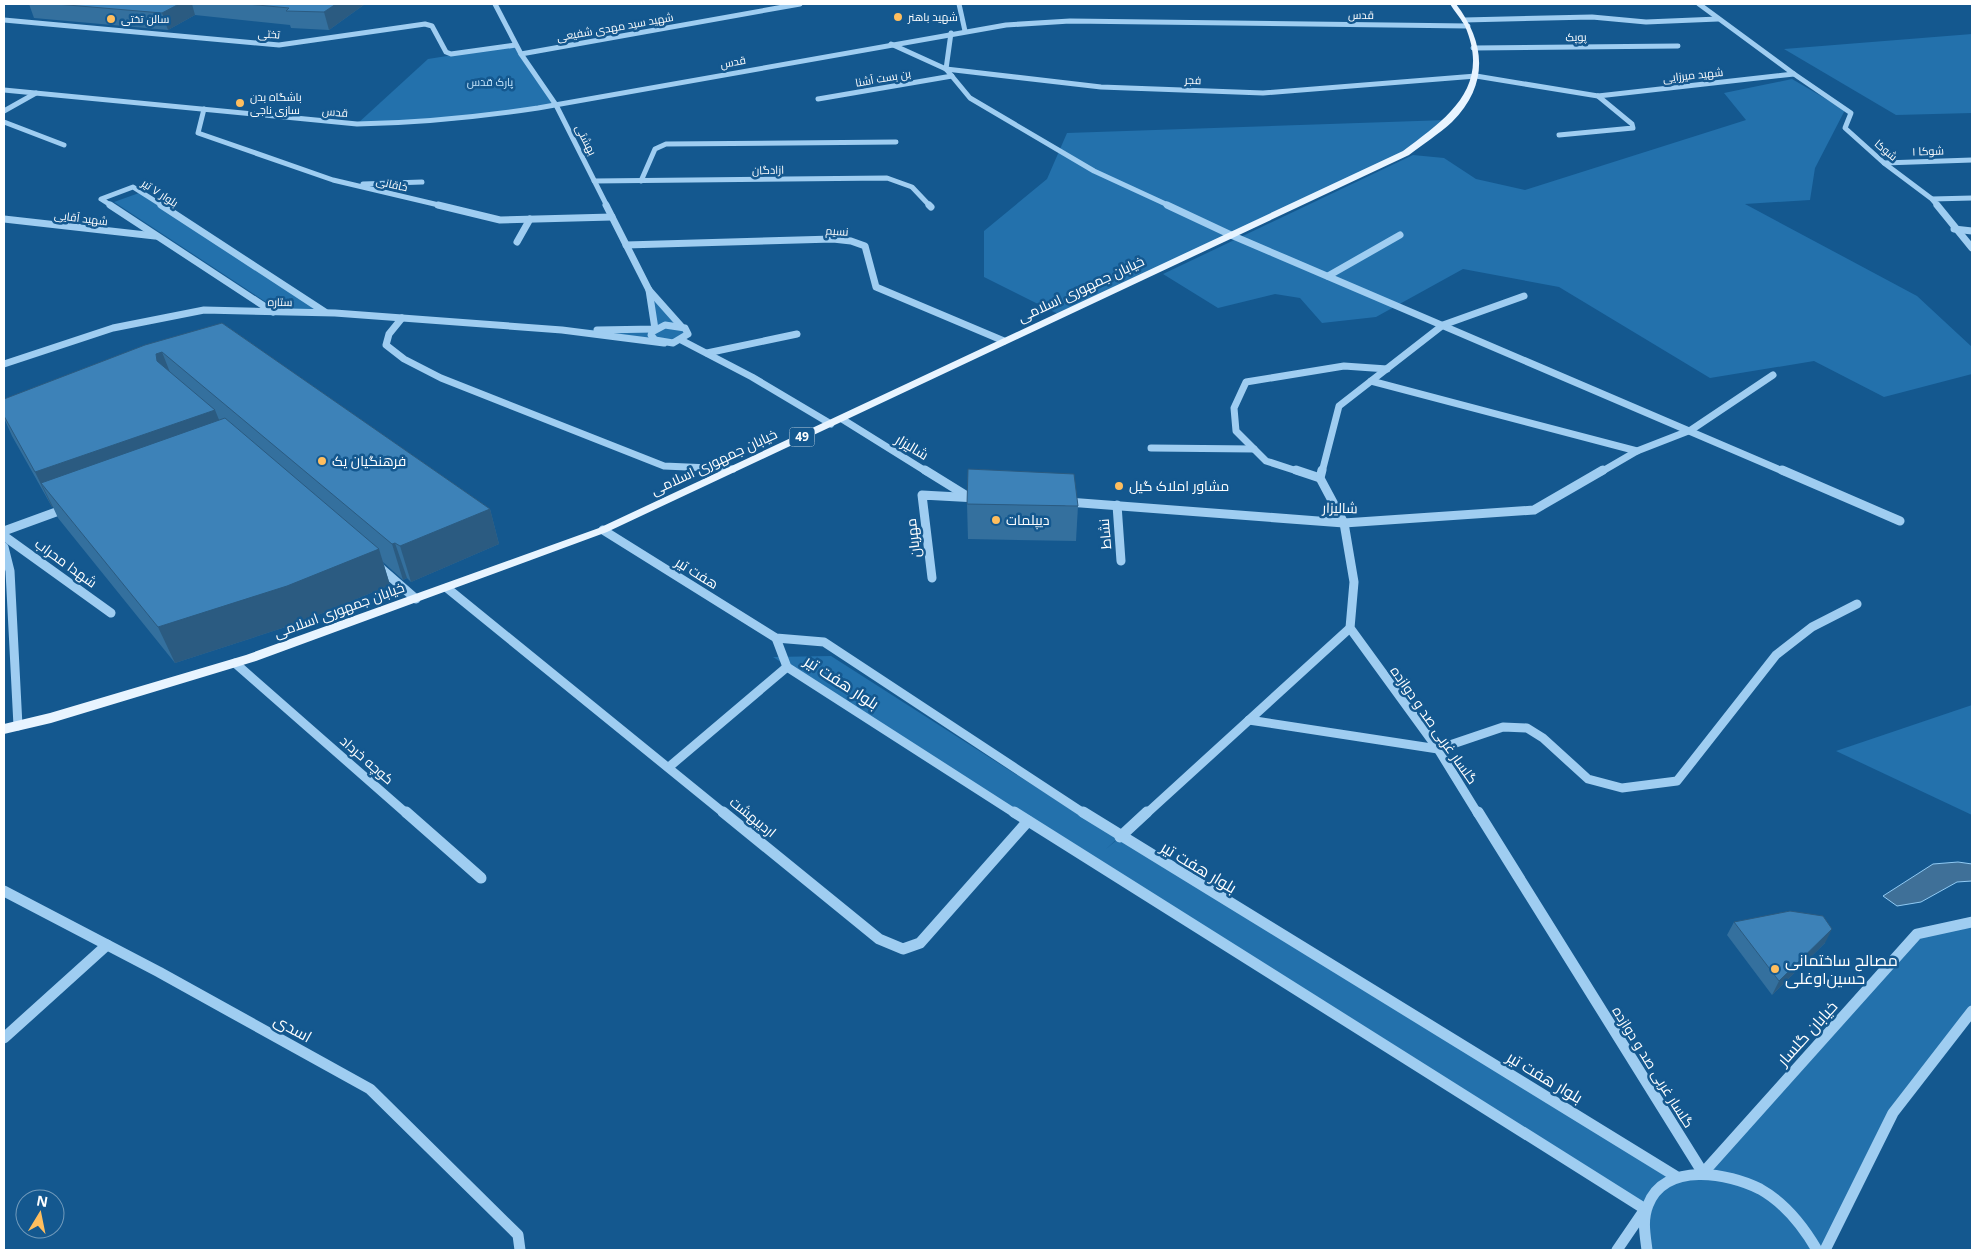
<svg xmlns="http://www.w3.org/2000/svg" width="1976" height="1254" font-family="'Open Sans',Cairo,sans-serif">
  <style>
    .green { fill: #2371ac }
    .water { fill: #3f7098; stroke: #90caf4 }
    .lines { fill: none; stroke-linecap: round; stroke-linejoin: round }
    .minor-far3 { stroke: #9fcdf1; stroke-width: 5 }
    .minor-far2 { stroke: #9fcdf1; stroke-width: 7 }
    .minor-far1 { stroke: #9fcdf1; stroke-width: 9 }
    .minor { stroke: #9fcdf1; stroke-width: 11 }
    .major { fill: #e8f4ff; fill-rule: evenodd }
    .wall { fill: #34709e }
    .shaded-wall { fill: #2b5b81 }
    .building { fill: #3d82b8; stroke: #2b5b81 }
    .poi-dot { fill: #ffbe5e; stroke: #14588f; stroke-width: 2 }
    .labels { text-anchor: middle; stroke-width: 5; stroke-linejoin: round; paint-order: stroke }
    .far-street-label { font-size: 11px; fill: #fff; stroke: #14588f }
    .far-poi-label { font-size: 11px; fill: #fff; stroke: #14588f; text-anchor: start }
    .far-park-label { font-size: 11px; fill: #c5e5fc; stroke: #14588f }
    .shield { fill: #14588f; stroke: #b8cddd; stroke-width: 1 }
    .shield-label { font-size: 12px; font-weight: bold; fill: #fff }
    .street-label { font-size: 14px; fill: #fff; stroke: #14588f }
    .poi-label { font-size: 14px; fill: #fff; stroke: #14588f; text-anchor: start }
    .near-street-label { font-size: 16px; fill: #fff; stroke: #14588f }
    .near-poi-label { font-size: 16px; fill: #fff; stroke: #14588f; text-anchor: start }
  </style>
  <rect width="100%" height="100%" fill="#14588f"/>
  <!-- green -->
  <g class="green">
    <path d="M1972,34V113L1896,115L1784,49Z"/>
    <path d="M516,45L556,105L450,121L357,124L428,59Z"/>
    <path d="M1792,79L1845,110L1815,168L1810,200L1745,204L1917,296L1972,347V374L1884,397L1814,361L1710,378L1559,287L1463,269L1376,317L1322,323L1300,298L1275,294L1218,308L1163,274L1413,155L1444,158L1476,179L1525,190L1746,120L1724,93Z"/>
    <path d="M1447,120L1404,153L1060,315L984,277V231L1047,179L1067,133Z"/>
    <path d="M139,193L325,313L281,312L114,202Z"/>
    <path d="M650,291L687,331L676,342L564,330L655,329Z"/>
    <path d="M831,656L1117,839L1106,849L1118,839L1677,1177L1645,1209L1092,862L773,657Z"/>
    <path d="M1972,705V815L1836,751Z"/>
    <path d="M1972,923V1012L1893,1113L1824,1250L1807,1231L1760,1189L1704,1173L1916,934Z"/>
    <path d="M1705,1175L1762,1193L1788,1212L1815,1250H1650C1649,1239 1645,1222 1648,1211C1654,1185 1684,1179 1705,1175Z"/>
  </g>
  <!-- water -->
  <path class="water" d="M1958,862L1972,864V881L1957,882L1921,902L1897,906L1883,896L1933,864Z"/>
  <g class="lines">
    <!-- minor-far3 -->
    <g class="minor-far3">
      <path d="M495,4L521,54L556,105L607,206"/>
      <path d="M959,4L965,31"/>
      <path d="M4,20L279,45L425,24L432,26L446,52L451,54L516,45"/>
      <path d="M1464,20L1592,17L1646,22L1718,19"/>
      <path d="M891,44L946,69L970,98L1094,171L1170,206"/>
      <path d="M1473,48L1678,46"/>
      <path d="M521,54L800,4"/>
      <path d="M946,69L1101,87L1263,93L1476,76L1598,96L1794,74L1699,4"/>
      <path d="M946,69L951,33"/>
      <path d="M1794,74L1851,113L1845,128L1884,163L1932,199L1938,206"/>
      <path d="M4,90L357,124C418,123 478,117 538,108L1006,25L1070,21L1468,26"/>
      <path d="M818,99L952,76"/>
      <path d="M204,109L198,133L333,180L443,206"/>
      <path d="M4,111L36,93"/>
      <path d="M4,122L64,145"/>
      <path d="M1559,135L1633,128L1632,124L1598,96"/>
      <path d="M1884,163L1972,160"/>
      <path d="M594,181L887,178L912,187L930,206"/>
      <path d="M641,181L655,149L666,144L896,142"/>
      <path d="M363,184L422,182"/>
      <path d="M1932,199L1972,198"/>
      <path d="M112,206L101,199L133,187L163,206"/>
    </g>
    <!-- minor-far2 -->
    <g class="minor-far2">
      <path d="M110,205L273,312"/>
      <path d="M161,205L325,312"/>
      <path d="M438,205L500,220L612,217"/>
      <path d="M606,205L649,290L681,326"/>
      <path d="M929,205L931,207"/>
      <path d="M1167,205L1231,235L1785,472"/>
      <path d="M1937,205L1972,248"/>
      <path d="M4,219L155,236"/>
      <path d="M1954,229L1972,231"/>
      <path d="M517,242L530,219"/>
      <path d="M626,245L833,239L851,241L865,246L876,287L1004,341"/>
      <path d="M1328,276L1400,235"/>
      <path d="M402,318L389,334L386,345L404,359L441,378L664,466L733,469"/>
      <path d="M665,325L685,328L688,334L673,343L655,340L651,335L652,332Z"/>
      <path d="M597,330L655,329L649,290"/>
      <path d="M681,340L752,377L831,424"/>
      <path d="M707,353L797,334"/>
      <path d="M4,364L113,328L204,310L335,313L562,330L664,343"/>
      <path d="M1371,381L1637,451"/>
      <path d="M842,419L927,472"/>
      <path d="M1151,448L1254,449"/>
      <path d="M1300,472L1266,461L1236,431L1234,408L1246,382L1344,366L1387,369"/>
      <path d="M1322,472L1339,406L1443,325L1524,296"/>
      <path d="M1601,472L1637,451L1691,430L1773,375"/>
    </g>
    <!-- minor-far1 -->
    <g class="minor-far1">
      <path d="M925,470L967,496"/>
      <path d="M1296,470L1320,478"/>
      <path d="M1322,470L1320,478L1344,523L1354,582L1350,628L1438,749L1478,814"/>
      <path d="M1782,470L1900,521"/>
      <path d="M1068,502L1344,523L1534,510L1603,470"/>
      <path d="M1117,505L1121,561"/>
      <path d="M603,530L776,638L824,642L1085,814"/>
      <path d="M4,531L67,508"/>
      <path d="M4,536L111,613"/>
      <path d="M4,547L10,571L18,726"/>
      <path d="M377,565L416,599"/>
      <path d="M932,578L922,495L977,498"/>
      <path d="M447,588L725,814"/>
      <path d="M776,638L787,667L1016,814"/>
      <path d="M235,663L407,814"/>
      <path d="M1249,720L1438,749L1503,727L1527,728L1543,738L1588,779L1622,788L1677,781L1776,655L1812,627L1857,604"/>
      <path d="M669,767L787,667"/>
      <path d="M1146,814L1350,628"/>
    </g>
    <!-- minor -->
    <g class="minor">
      <path d="M406,812L481,878"/>
      <path d="M723,812L879,939L903,949L920,943L1028,821"/>
      <path d="M1014,812L1645,1209L1617,1250"/>
      <path d="M1083,812L1677,1177"/>
      <path d="M1478,812L1703,1173L1917,934L1972,922"/>
      <path d="M1120,837L1147,812"/>
      <path d="M4,891L159,972L370,1089L518,1235L520,1250"/>
      <path d="M4,1038L107,945"/>
      <path d="M1647,1250C1645,1234 1642,1220 1648,1205C1665,1161 1729,1173 1760,1189C1785,1203 1803,1226 1817,1250"/>
      <path d="M1825,1250L1893,1113L1972,1011"/>
    </g>
    <!-- major -->
    <path class="major" d="M1450,4H1456C1486,43 1489,85 1452,122C1439,134 1423,144 1409,155L607,532L256,661L51,723L4,734V724L50,713L246,655L599,528L1403,151C1446,119 1492,88 1465,26C1461,18 1454,11 1450,4Z"/>
  </g>
  <!-- wall -->
  <g class="wall">
    <path d="M29,4H365L329,30L291,28L290,25L195,15L168,30L34,18Z"/>
    <path d="M222,323L490,509L499,544L411,582L407,578L403,580L383,562L390,585L301,622L175,663L58,518L53,507H52L12,436L4,418V399Z"/>
    <path d="M967,504L1078,506L1076,541L968,539Z"/>
    <path d="M1734,922L1825,943L1772,995L1727,935Z"/>
  </g>
  <!-- shaded-wall -->
  <g class="shaded-wall">
    <path d="M179,4H192L195,15L168,30L162,13Z"/>
    <path d="M336,4H365L329,30L324,12Z"/>
    <path d="M162,352L175,385L157,361L156,354Z"/>
    <path d="M215,410L229,444L41,483L53,507H52L35,472Z"/>
    <path d="M490,509L499,544L411,582L400,546Z"/>
    <path d="M395,543L407,578L403,580L392,544Z"/>
    <path d="M379,549L390,585L301,622L175,663L158,627Z"/>
    <path d="M1832,929L1825,943L1772,995L1779,981Z"/>
  </g>
  <!-- building -->
  <g class="building">
    <path d="M56,4H179L162,13Z"/>
    <path d="M247,4H336L324,12L286,11L289,8Z"/>
    <path d="M222,323L490,509L400,546L395,543L392,544L162,352L156,354L157,361L215,410L35,472L4,416V399L145,345Z"/>
    <path d="M225,418L379,549L287,586L158,627L41,483Z"/>
    <path d="M968,469L1074,474L1078,506L967,504Z"/>
    <path d="M1790,911L1823,916L1832,929L1779,981L1734,922Z"/>
  </g>
  <!-- markers -->
  <g class="poi-dot">
    <circle cx="898" cy="17" r="5"/>
    <circle cx="111" cy="19" r="5"/>
    <circle cx="240" cy="103" r="5"/>
    <circle cx="322" cy="461" r="5"/>
    <circle cx="1119" cy="486" r="5"/>
    <circle cx="996" cy="520" r="5"/>
    <circle cx="1775" cy="969" r="5"/>
  </g>
  <g class="labels">
    <!-- far-street labels -->
    <g class="far-street-label">
      <text transform="translate(1361 15) rotate(1)" y="4">قدس</text>
      <text transform="translate(615 27) rotate(-10)" y="4">شهید سید مهدی شفیعی</text>
      <text transform="translate(269 34) rotate(3)" y="4">تختی</text>
      <text transform="translate(1576 37) rotate(-1)" y="4">پوپک</text>
      <text transform="translate(733 62) rotate(-10)" y="4">قدس</text>
      <text transform="translate(1693 75) rotate(-6)" y="4">شهید میرزایی</text>
      <text transform="translate(883 78) rotate(-10)" y="4">بن بست آشنا</text>
      <text transform="translate(1193 80) rotate(2)" y="4">فجر</text>
      <text transform="translate(335 112) rotate(5)" y="4">قدس</text>
      <text transform="translate(586 140) rotate(63)" y="4">بهشتی</text>
      <text transform="translate(1886 150) rotate(40)" y="4">شوکا</text>
      <text transform="translate(1928 151) rotate(-2)" y="4">شوکا ۱</text>
      <text transform="translate(768 170) rotate(-1)" y="4">ازادگان</text>
      <text transform="translate(392 184) rotate(13)" y="4">خاقانی</text>
      <text transform="translate(160 193) rotate(33)" y="4">بلوار ۷ تیر</text>
      <text transform="translate(81 218) rotate(7)" y="4">شهید آقایی</text>
      <text transform="translate(837 231) rotate(4)" y="4">نسیم</text>
      <text transform="translate(280 302) rotate(1)" y="4">ستاره</text>
    </g>
    <!-- far-poi labels -->
    <g class="far-poi-label">
      <text x="908" y="21">شهید باهنر</text>
      <text x="121" y="23">سالن تختی</text>
      <text x="250" y="101">باشگاه بدن<tspan x="250" dy="13">سازی ناجی</tspan></text>
    </g>
    <!-- far-park labels -->
    <g class="far-park-label">
      <text x="490" y="86">پارک قدس</text>
    </g>
    <!-- shield labels -->
    <rect class="shield" x="789.5" y="427.5" width="25" height="19" rx="4"/>
    <g class="shield-label">
      <text x="802" y="441">49</text>
    </g>
    <!-- street labels -->
    <g class="street-label">
      <text transform="translate(1081 289) rotate(-25)" y="5">خیابان جمهوری اسلامی</text>
      <text transform="translate(912 447) rotate(31)" y="5">شالیزار</text>
      <text transform="translate(714 462) rotate(-25)" y="5">خیابان جمهوری اسلامی</text>
      <text transform="translate(1340 508) rotate(1)" y="5">شالیزار</text>
      <text transform="translate(1105 534) rotate(-95)" y="5">نشاط</text>
      <text transform="translate(913 538) rotate(-97)" y="5">مهربان</text>
      <text transform="translate(66 563) rotate(36)" y="5">شهدا محراب</text>
      <text transform="translate(697 573) rotate(32)" y="5">هفت تیر</text>
      <text transform="translate(339 610) rotate(-20)" y="5">خیابان جمهوری اسلامی</text>
      <text transform="translate(1434 725) rotate(55)" y="5">گلسار غربی صد و دوازده</text>
      <text transform="translate(367 760) rotate(41)" y="5">کوچه خرداد</text>
      <text transform="translate(753 817) rotate(39)" y="5">اردیبهشت</text>
      <text transform="translate(1653 1067) rotate(58)" y="5">گلسار غربی صد و دوازده</text>
    </g>
    <!-- poi labels -->
    <g class="poi-label">
      <text x="332" y="466">فرهنگیان یک</text>
      <text x="1129" y="491">مشاور املاک گیل</text>
      <text x="1006" y="525">دیپلمات</text>
    </g>
    <!-- near-street labels -->
    <g class="near-street-label">
      <text transform="translate(842 682) rotate(33)" y="6">بلوار هفت تیر</text>
      <text transform="translate(1199 867) rotate(31)" y="6">بلوار هفت تیر</text>
      <text transform="translate(293 1028) rotate(29)" y="6">اسدی</text>
      <text transform="translate(1807 1033) rotate(-48)" y="6">خیابان گلسار</text>
      <text transform="translate(1545 1077) rotate(31)" y="6">بلوار هفت تیر</text>
    </g>
    <!-- near-poi labels -->
    <g class="near-poi-label">
      <text x="1785" y="966">مصالح ساختمانی<tspan x="1785" dy="18">حسین‌اوغلی</tspan></text>
    </g>
  </g>
  <!-- border -->
  <rect width="1976" height="1254" fill="none" stroke="#ffffff" stroke-width="10"/>
  <!-- north arrow -->
  <g transform="translate(40 1214) rotate(10)"><circle r="24" fill="#14588f" stroke="#729bbc"/>
  <path d="M0-4L9 19L0 12L-9 19Z" fill="#ffbe5e"/>
  <text y="-8" font-size="14" font-weight="bold" text-anchor="middle" fill="#ffffff">N</text>
  </g>
</svg>
